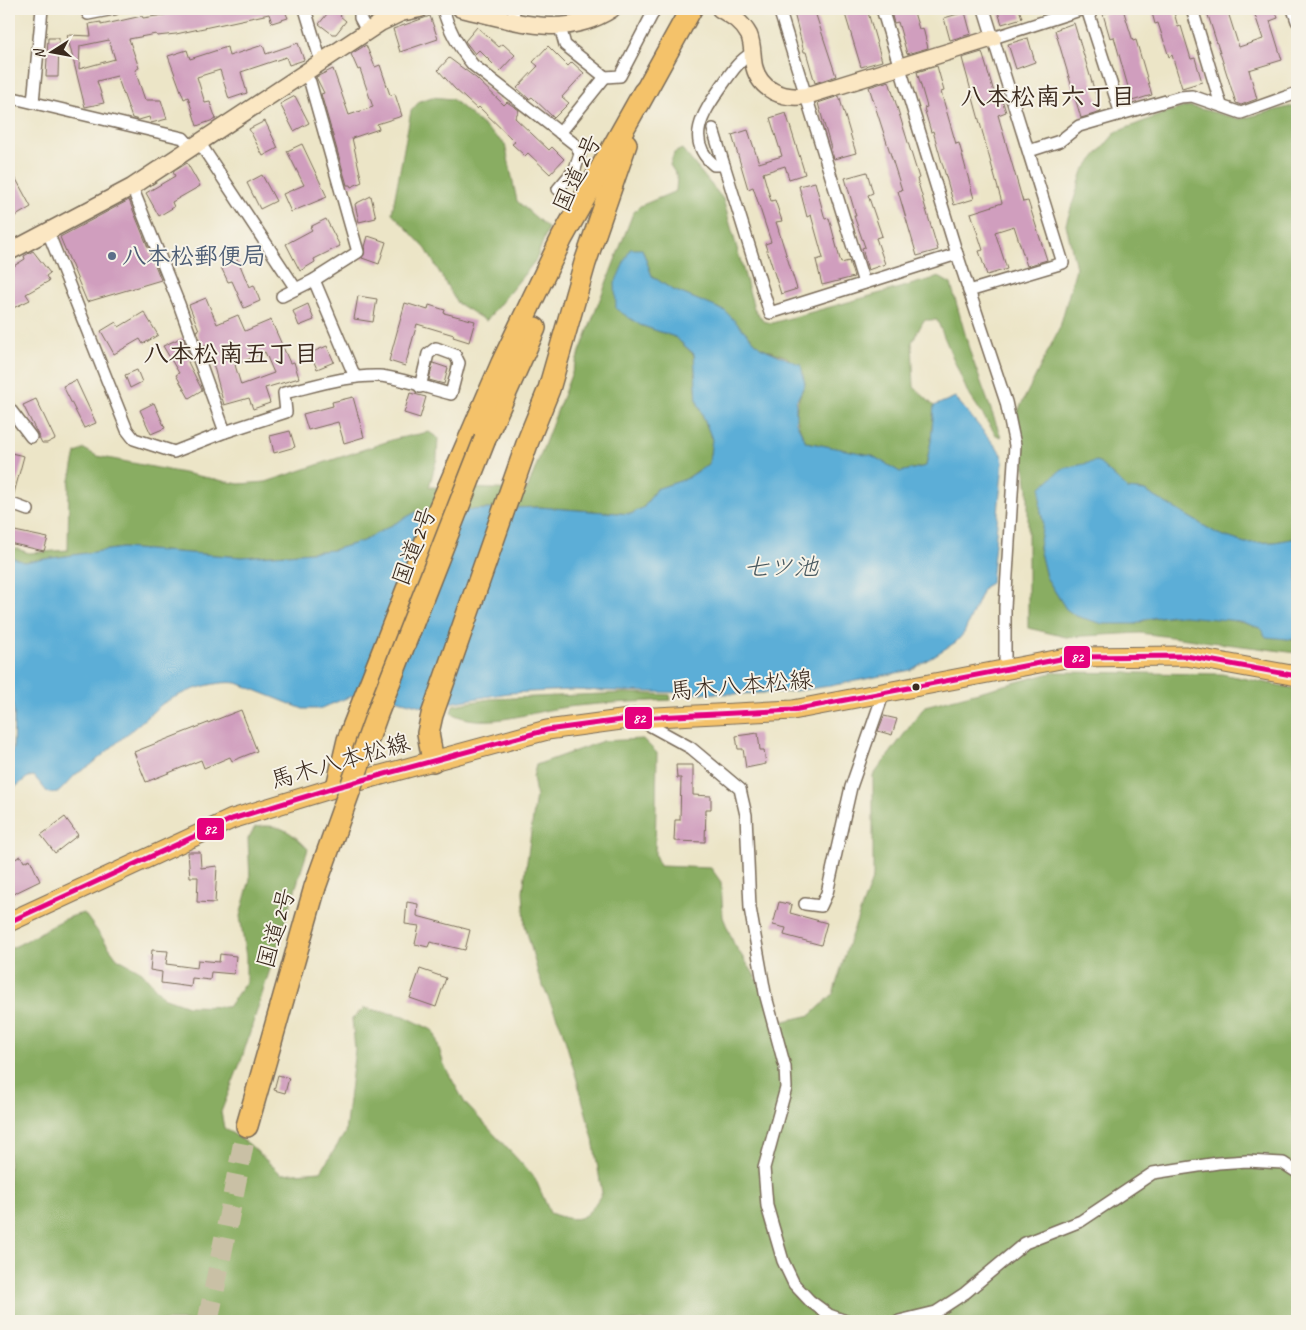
<svg xmlns="http://www.w3.org/2000/svg" width="1306" height="1330" font-family="Caveat,'Klee One',sans-serif">
  <style>
    .forest { fill: #89ad62; stroke: #626c40 }
    .water { fill: #5caed7; stroke: #4c6c7a }
    .building { fill: #d09ebe; fill-rule: evenodd }
    .lines { fill: none; stroke-linecap: round; stroke-linejoin: round }
    .highway-tunnel { stroke: #c9c0a5; stroke-width: 21; stroke-dasharray: 21 11; stroke-linecap: butt }
    .street-casing { stroke: #796b59; stroke-width: 14 }
    .secondary-casing { stroke: #796b59; stroke-width: 19 }
    .primary-casing { stroke: #796b59; stroke-width: 21 }
    .highway-casing { stroke: #796b59; stroke-width: 24 }
    .street { stroke: #fff; stroke-width: 11 }
    .secondary { stroke: #fbe7c3; stroke-width: 16 }
    .primary { stroke: #f4c26a; stroke-width: 19 }
    .highway { stroke: #f4c26a; stroke-width: 21 }
    .highway-bridge-casing { stroke: #796b59; stroke-width: 24; stroke-linecap: butt }
    .highway-bridge { stroke: #f4c26a; stroke-width: 21 }
    .bus-1-casing { stroke: #f7f3e8; stroke-width: 9 }
    .bus-1 { stroke: #e5007d; stroke-width: 5 }
    .service-dot { fill: #5c6f8a; stroke: #f7f3e8; stroke-width: 2 }
    .bus-dot { fill: #3b2a1e; stroke: #f7f3e8; stroke-width: 2 }
    .labels { text-anchor: middle; stroke-width: 4; stroke-linejoin: round; paint-order: stroke }
    .street-label { font-size: 24px; fill: #3b2a1e; stroke: #f7f3e8 }
    .service-label { font-size: 24px; font-weight: bold; fill: #4e5e75; stroke: #f7f3e8; text-anchor: start }
    .neighbourhood-label { font-size: 25px; font-weight: bold; fill: #3b2a1e; stroke: #f7f3e8 }
    .water-label { font-size: 25px; font-style: italic; fill: #47585f; stroke: #f7f3e8 }
    .line-badge { stroke: #f7f3e8; stroke-width: 2 }
    .badge-label { font-size: 14px; text-anchor: middle; font-weight: bold; fill: #fff }
  </style>
  <rect width="100%" height="100%" fill="#f7f3e8"/>
  <filter id="ink" filterUnits="userSpaceOnUse"><feTurbulence type="fractalNoise" baseFrequency=".02" numOctaves="2"/><feDisplacementMap in="SourceGraphic" scale="10" xChannelSelector="R" yChannelSelector="G"/><feConvolveMatrix kernelMatrix="1 2 1 2 8 2 1 2 1" color-interpolation-filters="sRGB"/></filter>
  <filter id="wash" filterUnits="userSpaceOnUse"><feTurbulence type="fractalNoise" baseFrequency=".0096" numOctaves="4" result="noise"/><feDisplacementMap in="SourceGraphic" scale="20" xChannelSelector="R" yChannelSelector="G"/><feGaussianBlur stdDeviation="1.12" result="paint"/><feColorMatrix in="noise" values="0 0 0 0 0 0 0 0 0 0 0 0 0 0 0 0 0 1.4 0 .05"/><feComposite in="paint" operator="in"/></filter>
  <g filter="url(#wash)">
    <rect width="100%" height="100%" fill="#ece5c7"/>
    <!-- forest -->
    <g class="forest">
      <path d="M432,97L452,99L505,144L517,201L548,228L536,260L486,321L457,303L426,249L392,213L411,111L420,101Z"/>
      <path d="M1297,105V538L1275,542L1245,543L1218,534L1145,491L1128,489L1097,461L1040,507L1043,522L1039,548L1046,577L1066,609L1136,624C1165,609 1224,616 1254,626C1269,631 1281,641 1297,640V653L1140,633L1066,637L1028,628V489L1017,413L1060,327L1076,268L1066,224L1083,171L1116,132L1168,112L1189,106L1240,119Z"/>
      <path d="M682,149L723,199L754,308L763,321L772,323L939,277L951,284L971,355L1001,437L996,435L967,391L937,320H924L912,342L914,387L934,406L931,441L926,466L900,472L871,455L806,442C794,418 793,409 805,384L787,357L760,347L725,311L671,289L652,276L642,249L640,325L675,337L694,355L697,401L712,439L709,463L686,479L656,489L644,507L631,514L538,507L416,512L363,541L333,550L288,554L242,557L122,548L24,562L9,556V546L29,553L68,550L69,485L76,453L84,449L97,456L239,484L266,482L395,439L429,432L438,438L437,458L429,487L527,490L633,213L640,206L676,191L677,176L670,165L674,153Z"/>
      <path d="M1055,672L1222,674L1297,689V1321H9V949C35,939 57,918 84,913L117,958L142,972L163,997L188,1006L228,1007L246,982V957L240,916L250,879L248,839L255,827C279,823 291,831 308,849L241,1061L221,1112L224,1128L249,1144L281,1174L321,1171L345,1133L355,1049L352,1019L364,1008L404,1016L434,1031L444,1065L465,1103L535,1178L550,1213C580,1224 586,1220 602,1193L593,1139L577,1080L562,1029L539,977L525,925L523,891L536,795L533,777L536,765L603,741L643,739L657,753L655,855L660,866L711,868L721,882L723,917L734,944L752,971L780,1022L811,1015L833,994L849,942L873,877V776L925,706Z"/>
      <path d="M625,693L670,695L671,700C634,702 597,703 560,708C527,713 482,730 451,713L453,705L490,699Z"/>
    </g>
    <!-- water -->
    <g class="water">
      <path d="M630,249H642L652,276L671,289L725,311L760,347L801,365L805,384L796,402V422L806,442L871,455L900,472L926,466L931,441L934,406L955,397L1002,454L1003,463L991,583L984,587L964,633L956,642L911,670L830,686L787,692L734,694L572,690L508,693L425,707L372,693L349,697L319,709H303L237,683C214,680 182,692 162,704L91,765L76,774L59,792L48,793L34,776L28,777L9,792V758L13,749L14,713L9,678V556L24,562L122,548L242,557L288,554L333,550L363,541L416,512L538,507L631,514L644,507L656,489L686,479L709,464L712,439L697,401L694,354L675,337L640,325L616,309L615,283Z"/>
      <path d="M1097,461L1128,489L1145,491L1218,534L1245,543L1275,542L1297,538V640L1266,637L1260,628L1239,621L1173,615L1146,619L1136,624H1103L1076,616L1066,609L1046,577L1039,548L1043,522L1040,507L1041,487L1062,469Z"/>
    </g>
    <g id="blocks">
      <!-- building -->
      <g class="building">
        <path d="M191,9H284L288,18L272,23L269,14L176,34L157,36L156,34L129,39L139,68L135,70L145,100H161L167,119L151,123L149,117L139,120L132,118L117,76L97,81L104,103L85,107L67,35L91,36L89,24L101,22V25L142,16L143,18L191,11ZM109,40L115,59L79,69L80,46Z"/>
        <path d="M331,9H346L340,16L346,21L336,34H332L319,24Z"/>
        <path d="M793,9H814L836,76L815,83L806,52H804Z"/>
        <path d="M867,9L882,61L861,67L845,14Z"/>
        <path d="M890,9H913L919,29L923,28L928,48L907,54L898,22L894,23Z"/>
        <path d="M997,9H1019L1022,18L1002,24Z"/>
        <path d="M1118,9H1123L1133,41L1136,40L1152,95L1132,101L1114,37L1110,38L1103,14Z"/>
        <path d="M1151,9H1173L1178,27L1181,26L1191,59L1195,58L1202,82L1182,88L1172,55L1169,57L1158,23L1155,24Z"/>
        <path d="M1206,9H1227L1239,47L1263,39L1253,9H1275L1278,18L1270,21L1282,60L1249,70L1257,99L1241,105L1236,103Z"/>
        <path d="M965,12L971,34L950,40L944,18Z"/>
        <path d="M430,16L438,39L400,52L393,29Z"/>
        <path d="M1074,23L1101,112L1081,118L1055,30Z"/>
        <path d="M477,27L499,47L503,44L515,55L500,71L479,50L475,54L465,41Z"/>
        <path d="M48,38H59L58,77H46Z"/>
        <path d="M1028,38L1035,62L1016,69L1008,44Z"/>
        <path d="M298,43L304,60L289,65L286,57L241,72L247,93L229,99L220,70L197,77L205,103L210,102L216,119L197,126L188,97L184,99L168,56L187,50L190,59L227,47L229,56L263,45L266,54Z"/>
        <path d="M366,45L375,67L380,65L390,95L395,94L402,116L377,124L379,129L352,138L362,182L351,187L350,185H347L321,94L324,93L316,77L333,69L349,115L373,107L360,69L358,70L351,54Z"/>
        <path d="M548,46L568,66L572,62L584,73L562,97L569,103L554,118L532,97L529,99L517,88L538,66L533,62Z"/>
        <path d="M982,52L994,92L999,90L1006,112L998,115L1023,202L1028,201L1047,260L1027,266L1014,226L995,232L1007,269L987,275L979,251L983,250L971,213L1002,203L962,58Z"/>
        <path d="M449,58L476,78L504,105L507,102L519,110L515,118L549,150L552,147L564,159L550,174L528,153L525,156L512,144L515,142L479,107L477,109L455,89L438,70Z"/>
        <path d="M937,66L944,91L941,92L956,144L959,143L974,199L954,205L933,131L931,132L924,108L927,107L917,72Z"/>
        <path d="M889,81L919,178L917,179L938,250L917,256L898,191L902,190L869,87Z"/>
        <path d="M295,96L309,123L294,131L280,104Z"/>
        <path d="M839,96L856,153L834,159L818,103Z"/>
        <path d="M786,113L805,174L789,179L785,166L763,173L771,201L775,200L782,221L776,222L797,289L781,294L765,244L771,242L753,187L748,189L732,135L748,130L759,163L782,156L770,118Z"/>
        <path d="M265,121L278,148L263,156L249,129Z"/>
        <path d="M302,144L327,197L291,212L283,194L304,185L287,151Z"/>
        <path d="M187,163L200,186L172,202L174,207L159,216L146,193L175,176L173,172Z"/>
        <path d="M9,166L31,207L9,220Z"/>
        <path d="M867,172L873,193L868,195L882,236L876,238L885,264L868,270L862,248L865,247L854,216H856L845,178Z"/>
        <path d="M262,175L276,201L260,209L247,183Z"/>
        <path d="M815,182L825,219L829,218L841,263L849,261L854,277L822,285L816,260L823,258L811,215L807,217L799,186Z"/>
        <path d="M371,196L376,218L359,222L355,204Z"/>
        <path d="M129,200L161,280L87,302L60,237Z"/>
        <path d="M326,219L340,246L314,259L315,262L300,271L286,244L312,230L310,227Z"/>
        <path d="M368,236L386,242L379,264L362,258Z"/>
        <path d="M33,251L50,273L46,276L49,281L26,294L30,300L9,310V269L25,259L24,256Z"/>
        <path d="M238,260L249,287L254,285L260,301L244,308L232,281L228,282L221,267Z"/>
        <path d="M358,296L377,299L373,322L354,319Z"/>
        <path d="M206,298L217,324L238,315L245,331L271,320L290,363L294,362L299,378L265,388L270,403L253,409L249,398L224,405L208,344L202,347L197,331L199,330L189,305ZM265,352L274,373L241,385L235,365Z"/>
        <path d="M405,303L428,310L429,305L445,310L444,313L475,321L469,342L453,337L454,335L417,324L405,366L389,361Z"/>
        <path d="M308,304L314,320L299,326L293,311Z"/>
        <path d="M144,312L158,335L143,344L140,339L114,354L101,331L116,322L119,327Z"/>
        <path d="M183,337L191,360L188,362L202,390L189,398L176,375L179,373L163,346Z"/>
        <path d="M327,346L334,362L317,369L310,353Z"/>
        <path d="M433,363L448,368L444,384L429,380Z"/>
        <path d="M137,370L142,382L130,388L125,375Z"/>
        <path d="M76,380L96,423L84,428L63,386Z"/>
        <path d="M410,393L426,397L420,418L404,413Z"/>
        <path d="M353,397L364,437L344,443L338,422L308,430L303,414L333,406L332,402Z"/>
        <path d="M36,399L55,439L47,443H42L23,405Z"/>
        <path d="M154,403L165,428L151,434L140,410Z"/>
        <path d="M290,431L295,447L274,453L270,436Z"/>
        <path d="M11,453L24,456L13,497L9,496V463Z"/>
        <path d="M10,530L48,538L44,551L9,543Z"/>
        <path d="M241,710L257,751L232,761L230,757L204,768L201,760L146,782L134,752Z"/>
        <path d="M884,716L897,719L892,735L878,731Z"/>
        <path d="M758,733L760,750H764L766,764L746,768L743,749H738L736,736Z"/>
        <path d="M676,765H693V795L711,796V809H706L705,842L674,841L675,820H680L681,778H677Z"/>
        <path d="M65,817L78,835L55,853L41,835Z"/>
        <path d="M188,852H200L201,868L217,866L215,903L197,902L198,877H190Z"/>
        <path d="M21,856L24,862L30,859L40,881L9,896V862Z"/>
        <path d="M407,902L418,904L417,916L470,930L465,950L430,942L428,947L415,944L419,926L405,924Z"/>
        <path d="M779,902L792,905L790,913L827,923L821,945L784,935L786,928L773,925Z"/>
        <path d="M152,950L168,951L166,964L197,968L198,960L219,962L220,954L236,956L234,974L211,972L210,980L192,978L191,987L161,983L162,972L150,970Z"/>
        <path d="M420,969L446,978L436,1007L410,998Z"/>
        <path d="M278,1075L289,1078L285,1093L274,1090Z"/>
      </g>
    </g>
  </g>
  <g filter="url(#ink)">
    <use href="#blocks" fill-opacity="0" stroke="#796b59" stroke-width="1"/>
    <g class="lines">
      <!-- highway-tunnel -->
      <path class="highway-tunnel" d="M208,1321L247,1126"/>
      <defs>
        <g id="street">
          <path d="M305,9L321,62"/>
          <path d="M360,9V18L367,31"/>
          <path d="M443,9C449,31 458,47 473,65L577,146L580,154L575,169L558,189"/>
          <path d="M779,9L864,283"/>
          <path d="M882,9L957,254L1006,402L1015,445L1005,607V668"/>
          <path d="M1087,9L1121,114"/>
          <path d="M1192,9L1221,105"/>
          <path d="M1293,9L1297,21"/>
          <path d="M88,14L114,9"/>
          <path d="M513,20L514,9"/>
          <path d="M560,27L565,45L605,77L620,76L655,9"/>
          <path d="M993,38L1083,9"/>
          <path d="M752,53C738,61 731,73 721,87C704,112 684,140 714,165H724L770,313L957,254"/>
          <path d="M9,97L183,138L191,147"/>
          <path d="M33,102L42,9"/>
          <path d="M713,129L724,165"/>
          <path d="M560,133L605,77"/>
          <path d="M199,142L296,289"/>
          <path d="M1029,151L1060,141L1079,126L1180,97L1192,96L1241,113L1297,93"/>
          <path d="M132,187L179,304L225,432"/>
          <path d="M48,232L127,430L134,439L174,452L225,432L286,412L284,393C314,386 347,375 379,376C399,377 430,389 451,394L459,363L455,355L436,348L428,354L420,387"/>
          <path d="M314,280L355,377"/>
          <path d="M969,291L1063,263L984,9"/>
          <path d="M282,296L314,280L358,252L310,82L304,73"/>
          <path d="M9,408L31,437"/>
          <path d="M9,503L28,510"/>
          <path d="M640,720L691,748L740,789L746,815L750,908L765,993L785,1067L786,1088L764,1168L767,1206L783,1261L794,1284L810,1301L829,1315L846,1321"/>
          <path d="M805,904L821,906L827,893L851,787L884,692"/>
          <path d="M899,1321L936,1312L965,1293L1025,1243L1081,1221L1153,1173L1218,1163L1247,1161L1283,1163L1297,1172"/>
        </g>
        <g id="secondary">
          <path d="M461,9C513,20 563,41 612,9"/>
          <path d="M720,9C732,16 742,22 749,35C753,44 752,56 754,66C760,91 783,99 806,96L993,38"/>
          <path d="M9,252L132,187L380,23L401,13L420,9"/>
        </g>
        <path id="primary" d="M9,922L232,819L337,787L547,730L636,718L793,710L1071,657L1186,656L1297,676"/>
        <g id="highway">
          <path d="M638,105L691,9"/>
          <path d="M485,439L535,328"/>
          <path d="M433,761L428,733L432,715L528,441L549,389L585,263L626,144"/>
          <path d="M337,787L348,740L433,523L502,363L562,238L644,92"/>
          <path d="M247,1126L315,887"/>
        </g>
      </defs>
      <!-- street casing -->
      <use href="#street" class="street-casing"/>
      <!-- secondary casing -->
      <use href="#secondary" class="secondary-casing"/>
      <!-- primary casing -->
      <use href="#primary" class="primary-casing"/>
      <!-- highway casing -->
      <use href="#highway" class="highway-casing"/>
      <!-- street -->
      <use href="#street" class="street"/>
      <!-- secondary -->
      <use href="#secondary" class="secondary"/>
      <!-- primary -->
      <use href="#primary" class="primary"/>
      <!-- highway -->
      <use href="#highway" class="highway"/>
      <defs>
        <path id="highway-bridge" d="M315,887L377,714L485,439"/>
      </defs>
      <!-- highway-bridge casing -->
      <use href="#highway-bridge" class="highway-bridge-casing"/>
      <!-- highway-bridge -->
      <use href="#highway-bridge" class="highway-bridge"/>
      <defs>
        <path id="bus-1" d="M9,922L232,819L337,787L547,730L636,718L793,710L1071,657L1186,656L1297,676"/>
      </defs>
      <!-- bus-1 casing -->
      <use href="#bus-1" class="bus-1-casing"/>
      <!-- bus-1 -->
      <use href="#bus-1" class="bus-1"/>
    </g>
  </g>
  <!-- markers -->
  <circle class="service-dot" cx="112" cy="256" r="5"/>
  <circle class="bus-dot" cx="916" cy="687" r="4.5"/>
  <g class="labels">
    <!-- street labels -->
    <g class="street-label">
      <text transform="translate(577 173) rotate(-65)" y="8">国道2号</text>
      <text transform="translate(414 546) rotate(-69)" y="8">国道2号</text>
      <text transform="translate(741 685) rotate(-5)" y="8">馬木八本松線</text>
      <text transform="translate(340 761) rotate(-16)" y="8">馬木八本松線</text>
      <text transform="translate(276 928) rotate(-74)" y="8">国道2号</text>
    </g>
    <!-- service labels -->
    <g class="service-label">
      <text x="122" y="264">八本松郵便局</text>
    </g>
    <!-- neighbourhood labels -->
    <g class="neighbourhood-label">
      <text x="1048" y="105">八本松南六丁目</text>
      <text x="231" y="362">八本松南五丁目</text>
    </g>
    <!-- water labels -->
    <g class="water-label">
      <text x="781" y="575">七ツ池</text>
    </g>
  </g>
  <g class="line-badge">
    <rect x="1063" y="645" width="28" height="24" rx="5" fill="#e5007d"/>
    <rect x="624" y="706" width="29" height="24" rx="5" fill="#e5007d"/>
    <rect x="196" y="817" width="29" height="24" rx="5" fill="#e5007d"/>
  </g>
  <g class="badge-label">
    <text x="1077" y="662">82</text>
    <text x="639" y="723">82</text>
    <text x="210" y="834">82</text>
  </g>
  <!-- margin -->
  <rect width="1306" height="1330" fill="none" stroke="#f7f3e8" stroke-width="30"/>
  <!-- north arrow -->
  <g transform="translate(52 52) rotate(259)" stroke="#f7f3e8" stroke-width="4" paint-order="stroke">
  <path d="M0-4L9 19L0 12L-9 19Z" fill="#3b2a1e"/>
  <text y="-8" font-size="14" font-weight="bold" text-anchor="middle" fill="#3b2a1e">N</text>
  </g>
</svg>
